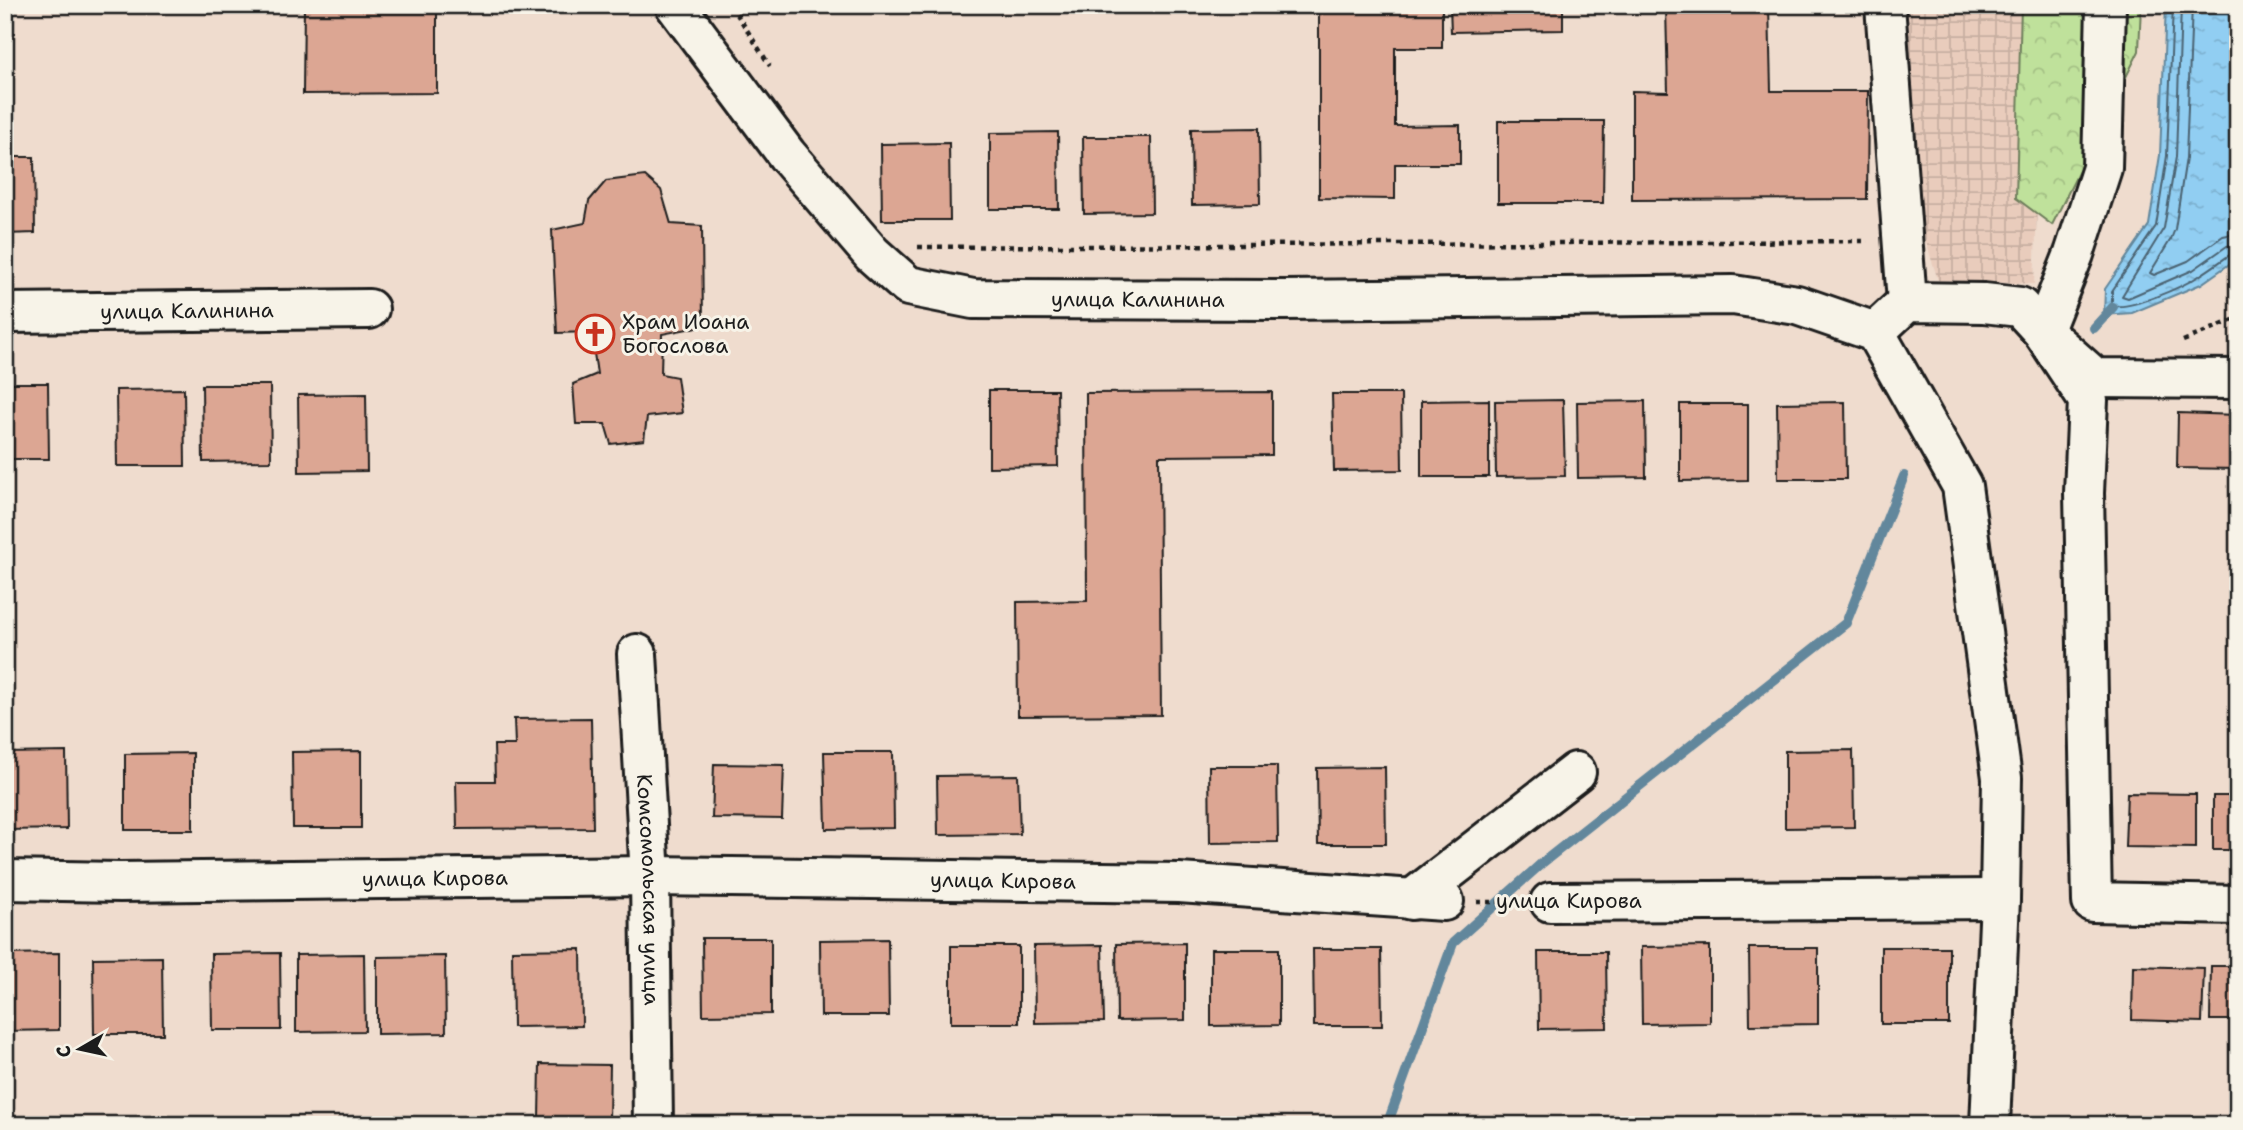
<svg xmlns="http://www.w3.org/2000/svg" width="2243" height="1130" font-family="'Shantell Sans',sans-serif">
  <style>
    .industrial { fill: url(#industrial-grid) }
    .forest { fill: url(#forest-crowns); stroke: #6e7e5c; stroke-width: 2 }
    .water { fill: url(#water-ripples); stroke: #62879c; stroke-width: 2 }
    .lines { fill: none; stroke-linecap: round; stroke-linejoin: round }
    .shore { stroke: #4b6372; stroke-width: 2 }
    .stream { stroke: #62879c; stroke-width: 10 }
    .building { fill: #dca693; stroke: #1c1c1c; stroke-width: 2 }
    .minor-casing { stroke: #1c1c1c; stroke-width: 44 }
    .major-casing { stroke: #1c1c1c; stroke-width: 44 }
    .path { stroke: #1c1c1c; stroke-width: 4.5; stroke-dasharray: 5 5; stroke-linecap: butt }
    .minor { stroke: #f7f3e8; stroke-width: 38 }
    .major { stroke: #f7f3e8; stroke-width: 38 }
    .labels { text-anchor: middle; stroke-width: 6; stroke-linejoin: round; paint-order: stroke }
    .street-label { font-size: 21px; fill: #1c1c1c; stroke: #f7f3e8 }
    .poi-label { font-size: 21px; fill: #1c1c1c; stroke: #f7f3e8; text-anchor: start }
  </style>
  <defs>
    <pattern id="industrial-grid" width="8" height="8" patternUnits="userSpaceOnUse" patternTransform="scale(1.75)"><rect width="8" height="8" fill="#e9ccbc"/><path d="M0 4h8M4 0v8" fill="none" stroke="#c7afa1"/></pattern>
    <pattern id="forest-crowns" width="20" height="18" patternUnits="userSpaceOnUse" patternTransform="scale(1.75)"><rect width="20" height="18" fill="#bfe19b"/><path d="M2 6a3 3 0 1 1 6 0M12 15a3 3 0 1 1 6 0" fill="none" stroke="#a4c085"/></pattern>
    <pattern id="water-ripples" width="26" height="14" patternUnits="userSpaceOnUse" patternTransform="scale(1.75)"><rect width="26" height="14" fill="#91cef2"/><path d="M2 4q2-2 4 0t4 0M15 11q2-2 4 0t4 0" fill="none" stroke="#7cb0cf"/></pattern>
  </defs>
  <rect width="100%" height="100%" fill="#efdcce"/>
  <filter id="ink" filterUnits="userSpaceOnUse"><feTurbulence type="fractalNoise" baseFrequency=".0143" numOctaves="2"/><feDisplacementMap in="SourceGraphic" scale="14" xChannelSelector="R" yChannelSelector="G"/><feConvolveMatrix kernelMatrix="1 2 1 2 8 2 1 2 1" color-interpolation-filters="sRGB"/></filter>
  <g filter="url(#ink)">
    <!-- industrial -->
    <path class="industrial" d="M1902,5H2045L2034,284L1938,280L1918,217Z"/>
    <!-- forest -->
    <path class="forest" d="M2021,5H2141L2139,51L2052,225L2016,198Z"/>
    <!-- water -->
    <path class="water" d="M2166,5H2238V258L2201,284L2132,313L2104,315L2105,289L2149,225L2160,155Z"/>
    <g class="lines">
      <!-- shore -->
      <g class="shore">
        <path d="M2173,5L2167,156L2156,226L2112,291V305C2127,312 2184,286 2199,276C2210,269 2221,261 2231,254L2238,252"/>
        <path d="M2181,5L2176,157L2164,228L2122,296L2128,298L2193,270L2227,246L2238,244"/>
        <path d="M2192,5L2186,158L2175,229L2171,239L2150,273L2154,275L2188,261L2223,236L2238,233"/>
      </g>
      <!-- stream -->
      <g class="stream">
        <path d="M2094,328L2113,307"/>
        <path d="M1387,1125L1453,943L1542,863L1846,623L1904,476"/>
      </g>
    </g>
    <!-- building -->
    <g class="building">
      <path d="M304,5H437V93L303,94Z"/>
      <path d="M991,5H1063V10L991,9Z"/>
      <path d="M1319,5H1442V48H1395V126L1460,125V164H1395V199L1319,198Z"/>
      <path d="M1450,5H1563V30L1451,32Z"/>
      <path d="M1769,5L1771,91H1868L1867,199L1632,200V91L1668,92L1666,7Z"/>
      <path d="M1498,121H1604L1603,203H1498Z"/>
      <path d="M1259,128L1260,204L1192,205L1191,129Z"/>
      <path d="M1058,132L1059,209H990V133Z"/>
      <path d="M1083,137H1151L1152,213L1084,214Z"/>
      <path d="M949,143L950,220H882L881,144Z"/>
      <path d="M5,157H34L35,233L5,234Z"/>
      <path d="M645,176L661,190L671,224L702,226L703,326L662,334L661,374L677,377L682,413L647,417L644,440L611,444L605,424H576L573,384L597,374L591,332L557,333L552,230L585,223L589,201L606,181Z"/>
      <path d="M5,383H48L49,459H5Z"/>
      <path d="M202,385H270L271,461L203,462Z"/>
      <path d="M184,389L185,466H117L116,390Z"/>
      <path d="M989,390H1057L1058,466L989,467Z"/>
      <path d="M1272,392V455L1159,456L1161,715L1018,716L1017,602L1087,601L1086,393Z"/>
      <path d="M366,394L367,471L299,472L298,395Z"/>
      <path d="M1332,394H1401L1402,470L1334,471Z"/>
      <path d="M1489,400V477H1421V401Z"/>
      <path d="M1563,400L1565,476L1496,477L1495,401Z"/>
      <path d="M1645,401L1646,477L1578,478L1577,402Z"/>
      <path d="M1845,402L1846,479H1778L1777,403Z"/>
      <path d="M1680,404H1748V480L1680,481Z"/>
      <path d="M2178,413L2238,415V469L2177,468Z"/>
      <path d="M591,718L593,828L457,829L456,781H495L494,745H515L514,719Z"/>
      <path d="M1853,750L1854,827L1785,828V751Z"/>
      <path d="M361,751V828H293L292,752Z"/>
      <path d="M66,752L67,829L5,830V753Z"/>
      <path d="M824,752H893L894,828L826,829Z"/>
      <path d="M193,753V830H125V754Z"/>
      <path d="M714,764L784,765L782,819L712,818Z"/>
      <path d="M1209,766H1277L1278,842L1210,843Z"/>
      <path d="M1385,767L1386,844H1318L1317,768Z"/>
      <path d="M1018,775L1020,834L938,835L937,776Z"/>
      <path d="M2127,793L2196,794V848L2125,847Z"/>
      <rect x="2213" y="796" width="25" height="54"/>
      <path d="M702,938H771V1014L703,1015Z"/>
      <path d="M888,939L889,1016H821L820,940Z"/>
      <path d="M1185,943V1020L1117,1021L1116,944Z"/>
      <path d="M1102,945L1104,1022L1035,1023L1034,946Z"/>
      <rect x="951" y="946" width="68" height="77"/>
      <path d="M1710,946V1023L1642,1024L1641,947Z"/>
      <rect x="1881" y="947" width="68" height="77"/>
      <path d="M1749,948H1818V1024L1750,1025Z"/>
      <path d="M581,949L582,1026L513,1027L512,950Z"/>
      <path d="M1211,949H1279V1025L1211,1026Z"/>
      <path d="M1313,949H1381L1382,1026H1314Z"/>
      <path d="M1538,952H1606L1607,1028L1539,1029Z"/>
      <path d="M59,953V1030L5,1031V954Z"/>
      <path d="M280,953L281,1030H212L211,954Z"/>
      <path d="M364,954L365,1031L296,1032V955Z"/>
      <path d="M445,956L446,1033L377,1034V957Z"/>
      <path d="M162,957L163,1034H94L93,958Z"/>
      <path d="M2133,966L2204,968L2202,1022L2132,1020Z"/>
      <path d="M2211,966H2238V1020H2210Z"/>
      <path d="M540,1064L610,1065L609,1120L539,1118Z"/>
      <rect x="1883" y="1121" width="68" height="4"/>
    </g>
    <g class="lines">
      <defs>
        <g id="minor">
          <path d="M1885,5L1907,302"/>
          <path d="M2106,5L2102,168L2074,254L2043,332L2088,400L2084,493L2092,902L2238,905"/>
          <path id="s1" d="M5,313L369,309"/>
          <path d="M1875,332L1907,302L1984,303L2020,307L2043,332L2095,378L2238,379"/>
          <path id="s2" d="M637,654L650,876L653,1125"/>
          <path id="s3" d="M5,880L120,882L650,876L1179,883L1444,901"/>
          <path d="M1411,900L1576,772"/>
          <path d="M1550,902L2000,899"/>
        </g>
        <g id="major">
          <path id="s4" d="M675,5L787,155L872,254L908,286L973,299L1285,300L1733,295L1797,305L1875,332L1962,486L2002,778L2000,899L1990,1125"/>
        </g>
      </defs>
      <!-- minor casing -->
      <use href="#minor" class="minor-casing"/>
      <!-- major casing -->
      <use href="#major" class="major-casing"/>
      <!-- path -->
      <g class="path">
        <path d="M731,5L770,66"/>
        <path d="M918,247L1868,241"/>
        <path d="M2183,341L2238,318"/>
        <path d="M1477,902H1514"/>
      </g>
      <!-- minor -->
      <use href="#minor" class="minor"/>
      <!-- major -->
      <use href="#major" class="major"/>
    </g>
  </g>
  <!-- icons -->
  <defs>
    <symbol id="church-ring" viewBox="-11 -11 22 22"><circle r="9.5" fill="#f7f3e8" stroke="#c8321e" stroke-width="1.5"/><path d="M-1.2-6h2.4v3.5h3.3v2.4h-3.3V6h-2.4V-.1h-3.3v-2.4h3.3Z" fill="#c8321e"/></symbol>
  </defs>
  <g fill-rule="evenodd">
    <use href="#church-ring" x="573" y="312" width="44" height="44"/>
  </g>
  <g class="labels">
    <!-- street labels -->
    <g class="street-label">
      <text dy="7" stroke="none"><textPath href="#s4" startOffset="597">улица Калинина</textPath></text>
      <text dy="7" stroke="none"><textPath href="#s1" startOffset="182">улица Калинина</textPath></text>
      <text dy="7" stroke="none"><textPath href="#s3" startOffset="430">улица Кирова</textPath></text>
      <text dy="7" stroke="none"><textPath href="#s3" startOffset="998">улица Кирова</textPath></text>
      <text dy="7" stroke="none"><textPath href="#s2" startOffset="236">Комсомольская улица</textPath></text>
      <text x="1569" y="908">улица Кирова</text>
    </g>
    <!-- poi labels -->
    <g class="poi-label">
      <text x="622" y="329">Храм Иоана<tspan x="622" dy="24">Богослова</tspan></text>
    </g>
  </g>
  <!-- margin -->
  <rect width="2243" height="1130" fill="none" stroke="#f7f3e8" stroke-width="28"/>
  <rect x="14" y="14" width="2215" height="1102" fill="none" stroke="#1c1c1c" stroke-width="2.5" filter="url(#ink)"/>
  <!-- north arrow -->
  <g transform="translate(80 1049) rotate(261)" stroke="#f7f3e8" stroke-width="5" paint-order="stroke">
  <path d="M0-5L12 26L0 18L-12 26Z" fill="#1c1c1c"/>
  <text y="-10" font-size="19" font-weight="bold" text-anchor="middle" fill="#1c1c1c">С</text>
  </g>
</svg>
